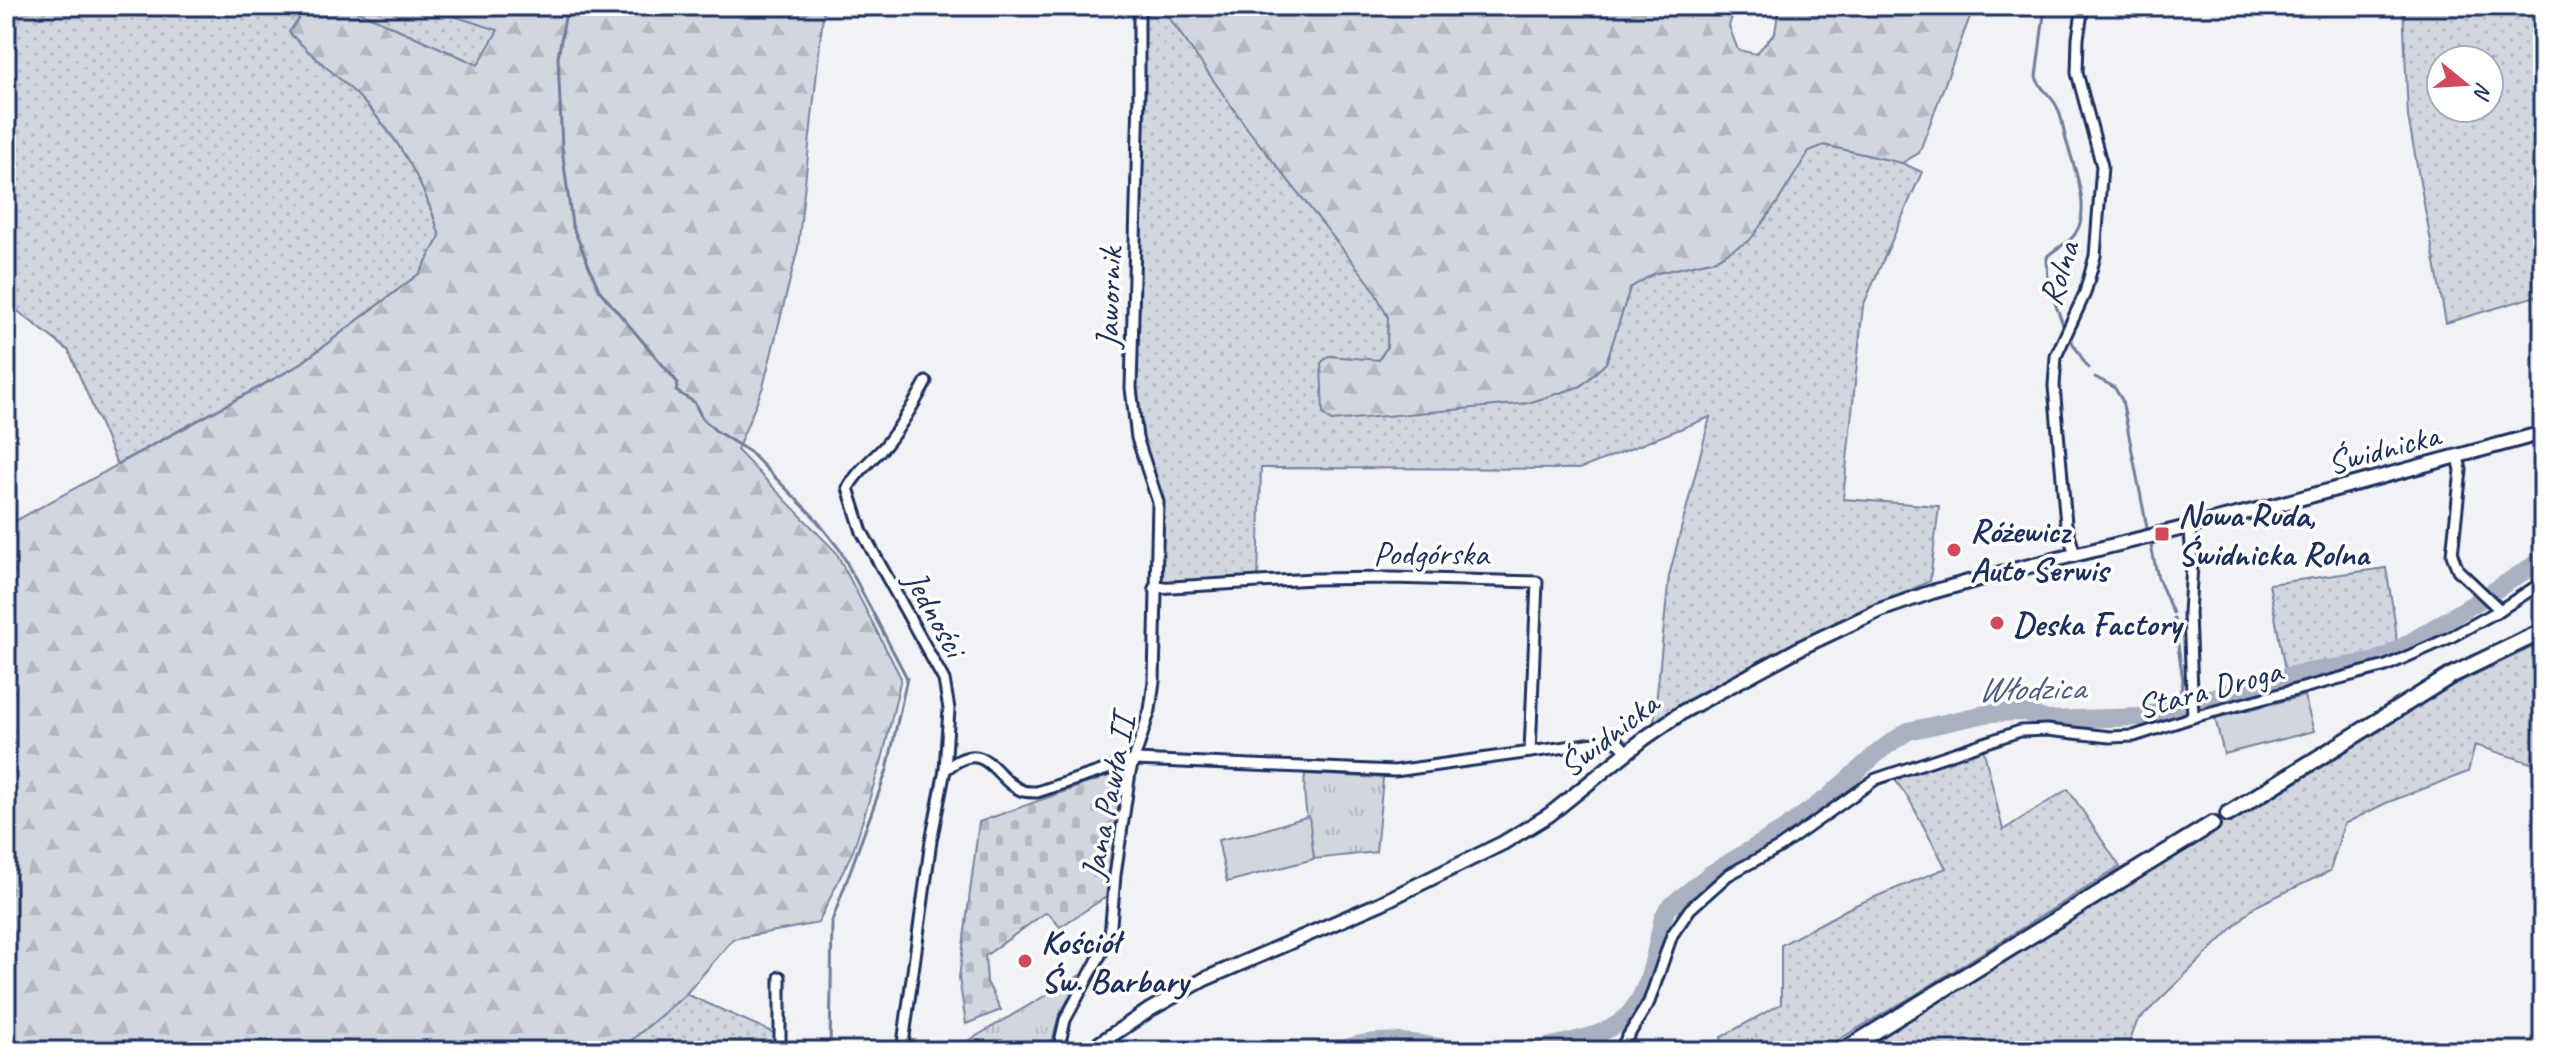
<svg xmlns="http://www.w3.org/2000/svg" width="2549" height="1057" font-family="Caveat,sans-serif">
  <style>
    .grass { fill: url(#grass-dots); stroke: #76829e; stroke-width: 2; fill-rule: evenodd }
    .forest { fill: url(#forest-firs); stroke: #76829e; stroke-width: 2 }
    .cemetery { fill: url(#cemetery-stones); stroke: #76829e; stroke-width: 2 }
    .park { fill: url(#park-tufts); stroke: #76829e; stroke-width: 2 }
    .garden { fill: #d2d6df; stroke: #76829e; stroke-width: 2 }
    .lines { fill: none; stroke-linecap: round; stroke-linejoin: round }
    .stream { stroke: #707c9a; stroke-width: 3 }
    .river { stroke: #a8b0c2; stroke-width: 18 }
    .minor-casing { stroke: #1b2f5e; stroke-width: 15 }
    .tertiary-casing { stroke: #1b2f5e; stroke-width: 18 }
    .secondary-casing { stroke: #1b2f5e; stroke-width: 20 }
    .minor { stroke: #fff; stroke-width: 9 }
    .tertiary { stroke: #fff; stroke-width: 12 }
    .secondary { stroke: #fff; stroke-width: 14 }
    .poi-dot { fill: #d1495b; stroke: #fff; stroke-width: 3 }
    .labels { text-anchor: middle; stroke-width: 7; stroke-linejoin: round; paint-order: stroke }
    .street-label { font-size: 34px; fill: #1b2f5e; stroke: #fff }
    .poi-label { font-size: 34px; font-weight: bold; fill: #1b2f5e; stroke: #fff; text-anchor: start }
    .water-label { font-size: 36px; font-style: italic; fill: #4c5c81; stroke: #fff }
  </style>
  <defs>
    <pattern id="grass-dots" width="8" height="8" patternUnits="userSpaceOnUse" patternTransform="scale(2)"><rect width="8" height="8" fill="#d2d6df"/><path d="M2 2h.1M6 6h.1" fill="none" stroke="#b4b8c2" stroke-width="1.8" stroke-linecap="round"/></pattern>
    <pattern id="forest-firs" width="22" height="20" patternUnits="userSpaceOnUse" patternTransform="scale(2)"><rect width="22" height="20" fill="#d2d6df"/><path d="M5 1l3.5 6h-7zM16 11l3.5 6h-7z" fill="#b4b8c2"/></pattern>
    <pattern id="cemetery-stones" width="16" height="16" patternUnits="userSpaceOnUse" patternTransform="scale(2)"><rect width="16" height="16" fill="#d2d6df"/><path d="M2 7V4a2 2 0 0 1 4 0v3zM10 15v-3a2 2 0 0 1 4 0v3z" fill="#b4b8c2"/></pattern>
    <pattern id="park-tufts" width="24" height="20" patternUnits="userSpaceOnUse" patternTransform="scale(2)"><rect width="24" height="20" fill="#d2d6df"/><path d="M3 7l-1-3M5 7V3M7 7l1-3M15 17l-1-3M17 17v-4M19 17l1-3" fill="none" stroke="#b4b8c2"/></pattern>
  </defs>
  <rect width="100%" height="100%" fill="#f1f2f5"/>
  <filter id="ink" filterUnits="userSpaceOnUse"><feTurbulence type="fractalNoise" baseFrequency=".0125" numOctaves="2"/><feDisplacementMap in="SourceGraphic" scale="16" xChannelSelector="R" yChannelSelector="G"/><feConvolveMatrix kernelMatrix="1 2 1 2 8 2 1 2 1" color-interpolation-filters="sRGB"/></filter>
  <g filter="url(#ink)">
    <!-- grass -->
    <g class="grass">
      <path d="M6,6H308L290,32C311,55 337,74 359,97C401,141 422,178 440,236L420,273L297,366L117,464L69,351L6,302Z"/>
      <path d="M346,6H422L499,30L478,65Z"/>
      <path d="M1150,6H1161L1250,132L1372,285L1388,317L1387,347L1378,361L1329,356L1331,420L1528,403L1581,386L1606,363L1630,288L1653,274L1715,260L1777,203L1809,151L1823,145L1902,163L1922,172L1863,306L1843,499L1939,506L1930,581L1790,645L1654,723L1669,576L1710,417L1580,469L1261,468L1258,582L1154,588L1158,502L1133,418L1138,20Z"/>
      <path d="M2403,6H2543V294L2446,323L2408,117ZM2489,60V108H2441V60Z"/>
      <path d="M2386,568C2388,583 2399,633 2396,644C2390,667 2318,671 2297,674L2285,670L2269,584Z"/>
      <path d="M2543,642V767L2475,745L2468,772L2386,803L2344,824L2330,871L2254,907L2137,1022L2126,1051H1859L2228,814L2236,820L2455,684Z"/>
      <path d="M1982,743L2003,830L2068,789L2120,867L1910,998L1819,1051H1723L1721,1037L1781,1004V945L1853,906L1946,868L1909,799L1890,773Z"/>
      <path d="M686,994L781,1036V1051H632L627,1044Z"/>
    </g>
    <!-- forest -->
    <g class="forest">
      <path d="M308,6H346L478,65L498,30L422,6H824L798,248L763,387L737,450L836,552L901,678L883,756L853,851L818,923L733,939L686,994L627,1044L632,1051H6V526L298,366L420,273L440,236C424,181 398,135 357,95C335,73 310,55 289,32Z"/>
      <path d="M1161,6H1735L1729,26L1738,50L1756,54L1775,33L1779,6H1974L1919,153L1902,163L1824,145L1809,151L1777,203L1750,240L1715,260L1653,274L1630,288L1606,363L1581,386L1528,403L1331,421L1323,414L1321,363L1328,356L1379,360L1387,347L1388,317L1371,285L1250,132Z"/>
    </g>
    <!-- cemetery -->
    <path class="cemetery" d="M1125,770L1106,897L1060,927L1050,915L1045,913L985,956L987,982L1001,1010L966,1024L959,978L979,822Z"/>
    <!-- park -->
    <g class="park">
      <path d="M1305,774L1383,778L1376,852L1314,859C1310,830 1302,802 1305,774Z"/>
      <path d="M1082,974L1058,1018L1050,1051H951Z"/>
    </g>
    <!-- garden -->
    <g class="garden">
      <path d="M2304,696L2314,731L2224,754L2215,718Z"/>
      <path d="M1309,816L1314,859L1227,882L1218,840L1257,832Z"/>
    </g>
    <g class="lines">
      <!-- stream -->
      <g class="stream">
        <path d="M567,6L558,57L562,149L572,225L599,290L678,383L676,391L694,402L702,418L716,431L750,452L814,517L840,550L907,678L887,770L832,921L830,1051"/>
        <path d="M2045,6L2036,77C2040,90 2052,95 2057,107C2063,118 2063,131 2067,143C2074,167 2092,210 2075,234C2069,244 2054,248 2047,257L2048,284L2065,330"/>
        <path d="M2069,337L2088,368"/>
        <path d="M2095,377L2114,387L2122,400L2148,533"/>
        <path d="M2150,541L2158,578L2173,613"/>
        <path d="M2174,618L2183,680L2178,705"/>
      </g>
      <!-- river -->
      <g class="river">
        <path d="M1339,1051C1379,1033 1425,1045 1465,1051"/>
        <path d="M1531,1051C1556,1044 1594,1039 1616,1025C1650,1003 1654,955 1663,918L1668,908L1709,875L1783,830L1828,797L1882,749L1908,731L1990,713L2024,712L2047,720L2140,717L2297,674L2372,662L2389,655L2480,600L2543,559"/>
      </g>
      <defs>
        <g id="minor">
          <path d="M2458,457L2461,470L2452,555L2458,570L2500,610"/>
          <path d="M2190,527L2192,565L2189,613L2193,717"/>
          <path d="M2075,555L2066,524L2054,386L2056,356L2085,293L2095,256L2102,166L2077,73L2078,38L2083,6"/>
          <path d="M1154,588L1314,579L1391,578L1537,582L1530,752"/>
          <path d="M945,770C988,734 995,782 1023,791C1027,792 1032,792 1037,792L1135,760L1395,771L1616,740L1628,753"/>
          <path d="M780,977V1051"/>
          <path d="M902,1051L931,841L945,770L949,709L944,680L862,532L848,488C857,471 872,460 885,446C901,426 914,404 926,382"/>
          <path d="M1058,1051L1065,1020L1110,937L1115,875L1130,772L1150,710L1154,681L1158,502L1137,438L1131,388L1139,95V6"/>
          <path d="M1619,1051L1649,1002L1672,935L1690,909L1728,875L1780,847L1876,779L2020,731L2047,730L2110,737L2134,736L2193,717L2386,666L2449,638L2500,610L2543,582"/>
        </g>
        <path id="tertiary" d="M1088,1051L1151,1009L1205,979L1381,903L1503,843L1549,815L1645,738L1684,711L1802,647L1880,610L1932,592L2001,573L2269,507L2543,433"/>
        <g id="secondary">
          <path d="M2228,814L2452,675L2543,631"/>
          <path d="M1843,1051L2212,824"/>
        </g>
      </defs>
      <!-- minor casing -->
      <use href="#minor" class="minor-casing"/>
      <!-- tertiary casing -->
      <use href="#tertiary" class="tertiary-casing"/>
      <!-- secondary casing -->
      <use href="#secondary" class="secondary-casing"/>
      <!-- minor -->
      <use href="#minor" class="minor"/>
      <!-- tertiary -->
      <use href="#tertiary" class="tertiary"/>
      <!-- secondary -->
      <use href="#secondary" class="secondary"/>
    </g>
  </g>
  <!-- markers -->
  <g class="poi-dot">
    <rect x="2154" y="526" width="16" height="16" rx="4"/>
    <circle cx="1954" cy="550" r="8"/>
    <circle cx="1997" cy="623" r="8"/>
    <circle cx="1025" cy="961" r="8"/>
  </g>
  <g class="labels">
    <!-- street labels -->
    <g class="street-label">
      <text transform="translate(2058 273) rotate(-72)" y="12">Rolna</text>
      <text transform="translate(1108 298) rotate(-88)" y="12">Jawornik</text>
      <text transform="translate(2383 448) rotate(-15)" y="12">Świdnicka</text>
      <text x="1431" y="565">Podgórska</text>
      <text transform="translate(936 613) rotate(61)" y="12">Jedności</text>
      <text transform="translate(2209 688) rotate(-15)" y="12">Stara Droga</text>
      <text transform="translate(1608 734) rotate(-38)" y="12">Świdnicka</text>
      <text transform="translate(1107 797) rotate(-79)" y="12">Jana Pawła II</text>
    </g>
    <!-- poi labels -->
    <g class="poi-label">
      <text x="2178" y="526">Nowa Ruda,<tspan x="2178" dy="39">Świdnicka Rolna</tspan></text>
      <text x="1970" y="542">Różewicz<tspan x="1970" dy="39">Auto Serwis</tspan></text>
      <text x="2013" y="635">Deska Factory</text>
      <text x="1041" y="953">Kościół<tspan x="1041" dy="39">Św. Barbary</tspan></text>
    </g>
    <!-- water labels -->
    <g class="water-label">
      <text transform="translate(2031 687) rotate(-1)" y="13">Włodzica</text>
    </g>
  </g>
  <!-- margin -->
  <rect width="2549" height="1057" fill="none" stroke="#fff" stroke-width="32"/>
  <rect x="16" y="16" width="2517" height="1025" fill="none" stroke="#1b2f5e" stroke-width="3" filter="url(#ink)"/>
  <!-- north arrow -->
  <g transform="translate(2465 84) rotate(108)"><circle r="38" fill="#ffffff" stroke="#a4acbf" stroke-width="2"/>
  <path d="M0-6L14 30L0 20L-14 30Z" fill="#d1495b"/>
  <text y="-12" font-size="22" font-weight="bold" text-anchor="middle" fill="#1b2f5e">N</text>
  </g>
</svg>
